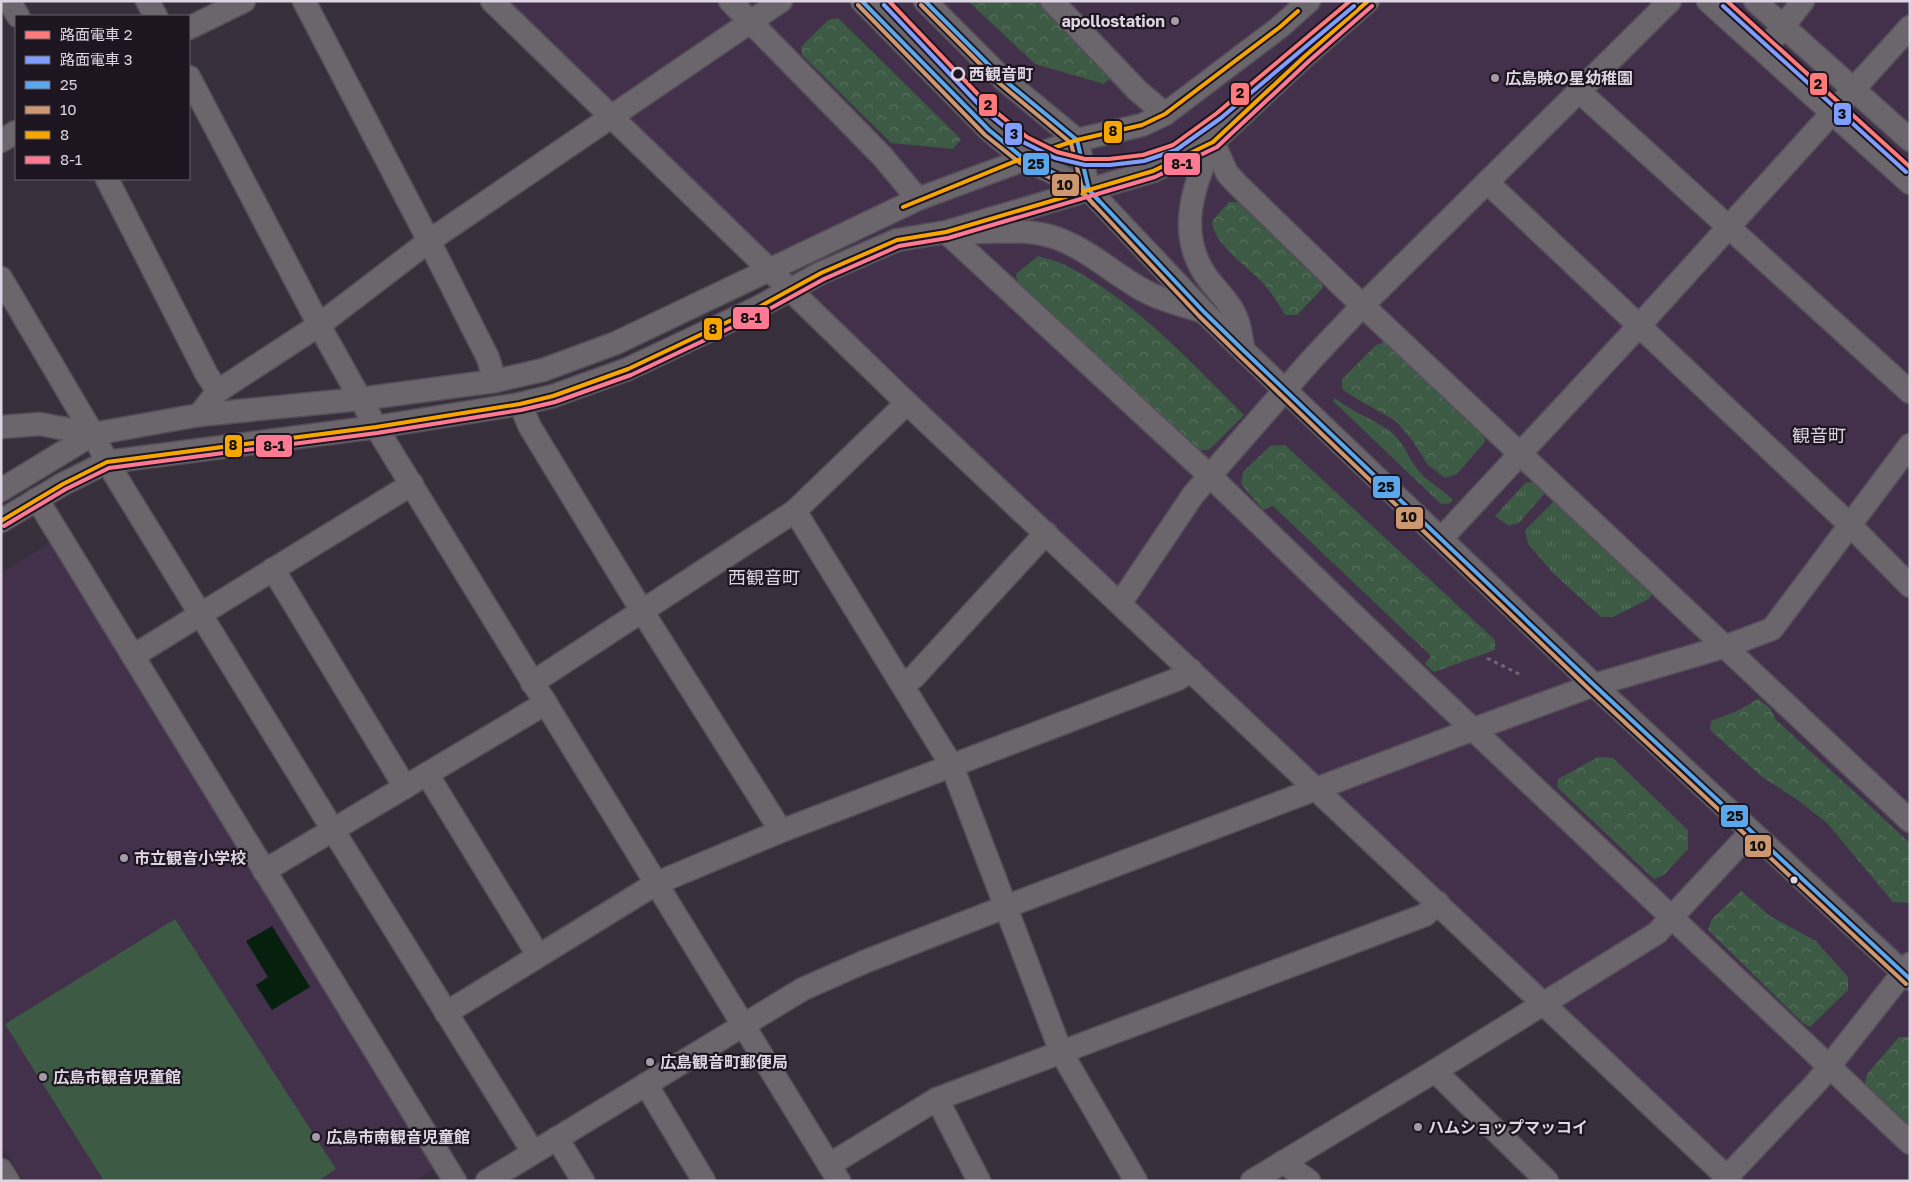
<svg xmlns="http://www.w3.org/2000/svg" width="1911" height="1182" font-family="'Golos Text','Noto Sans JP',sans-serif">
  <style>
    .built { fill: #43314b }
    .grass { fill: url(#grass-tufts) }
    .forest { fill: url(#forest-crowns) }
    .pitch { fill: #3c5a44 }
    .water { fill: #05200c }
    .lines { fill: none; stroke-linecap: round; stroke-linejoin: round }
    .minor-casing { stroke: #554e59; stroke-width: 25 }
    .path { stroke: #6d686f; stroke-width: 3; stroke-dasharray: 4 4; stroke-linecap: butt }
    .minor { stroke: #6a666c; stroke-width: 22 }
    .bus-1-casing { stroke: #1d1620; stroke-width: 8 }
    .bus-2-casing { stroke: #1d1620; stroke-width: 8 }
    .bus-3-casing { stroke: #1d1620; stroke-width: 8 }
    .bus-4-casing { stroke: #1d1620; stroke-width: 8 }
    .bus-1 { stroke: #5aa8eb; stroke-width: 4 }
    .bus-2 { stroke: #cd976f; stroke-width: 4 }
    .bus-3 { stroke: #f7a600; stroke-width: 4 }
    .bus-4 { stroke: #fe7a93; stroke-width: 4 }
    .tram-1-casing { stroke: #1d1620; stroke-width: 8 }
    .tram-2-casing { stroke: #1d1620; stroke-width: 8 }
    .tram-1 { stroke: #ff7a7a; stroke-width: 4 }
    .tram-2 { stroke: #809eff; stroke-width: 4 }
    .poi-dot { fill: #a49aa8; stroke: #1d1620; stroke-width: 2 }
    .stop-dot { fill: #1d1620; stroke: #ded4e2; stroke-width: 2.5 }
    .bus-dot { fill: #ded4e2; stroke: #1d1620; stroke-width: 2 }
    .labels { text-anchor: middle; stroke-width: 4.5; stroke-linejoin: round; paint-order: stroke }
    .poi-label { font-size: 16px; font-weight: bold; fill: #ded4e2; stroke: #1d1620; text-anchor: start }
    .stop-label { font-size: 16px; font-weight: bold; fill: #ded4e2; stroke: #1d1620; text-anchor: start }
    .neighbourhood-label { font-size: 18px; fill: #ded4e2; stroke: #1d1620 }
    .line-badge { stroke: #1d1620; stroke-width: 2 }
    .pale-badge-label { font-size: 14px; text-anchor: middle; font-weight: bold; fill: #111 }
  </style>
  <defs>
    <pattern id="grass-tufts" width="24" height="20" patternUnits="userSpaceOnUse" patternTransform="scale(1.25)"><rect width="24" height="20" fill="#3c5a44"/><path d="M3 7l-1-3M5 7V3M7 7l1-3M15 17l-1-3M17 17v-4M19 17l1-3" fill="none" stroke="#58715f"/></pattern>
    <pattern id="forest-crowns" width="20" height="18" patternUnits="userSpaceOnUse" patternTransform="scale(1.25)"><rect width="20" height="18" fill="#3c5a44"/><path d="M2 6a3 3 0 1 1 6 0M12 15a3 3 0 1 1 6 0" fill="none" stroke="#58715f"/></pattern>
  </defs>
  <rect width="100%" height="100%" fill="#382f3c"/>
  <!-- built -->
  <g class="built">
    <path d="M489,1H1910V1181H1732Z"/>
    <path d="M53,541L434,1165L432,1170L414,1181H24L1,1144V573Z"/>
  </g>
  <!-- grass -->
  <g class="grass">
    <path d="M1335,398C1352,412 1374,419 1391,432C1404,443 1408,457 1418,470C1428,483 1442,488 1453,500L1450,503L1441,504L1333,401Z"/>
    <path d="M1526,482L1536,483L1546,492L1519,523L1509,526L1495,516Z"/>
    <path d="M1555,500L1652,593L1649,599L1613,617H1601L1554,574L1528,544L1525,530Z"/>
  </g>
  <!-- forest -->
  <g class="forest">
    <path d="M968,1H1040L1113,76L1104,84L1035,64Z"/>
    <path d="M838,18L961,139L953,149L891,143L802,55L801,47L828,20Z"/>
    <path d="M1229,202H1239L1323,281L1322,289L1297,315H1285C1278,303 1270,290 1260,280C1245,265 1213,243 1212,221Z"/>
    <path d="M1038,256C1047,259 1058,261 1067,266C1137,302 1189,361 1244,415L1209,450H1197L1017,282L1016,274Z"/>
    <path d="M1386,341L1484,434L1485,442L1457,474L1445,478L1428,465L1412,440L1396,421L1357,399L1342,389V379L1375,346Z"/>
    <path d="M1285,445L1495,640V650L1434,672L1425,664L1431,656L1273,506L1263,510L1241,484L1243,472L1270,446Z"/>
    <path d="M1758,699L1770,708L1776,720L1910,843V903L1893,902L1827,823L1799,801L1761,776L1710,730L1711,721L1737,711Z"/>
    <path d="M1598,757L1613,758L1688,830V849L1664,875L1654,879L1557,787L1558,779Z"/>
    <path d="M1741,891L1770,916L1816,941L1848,977V990L1810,1027L1803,1023L1708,930L1712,919Z"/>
    <path d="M1899,1037H1910V1126L1865,1084L1867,1074Z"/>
  </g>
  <!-- pitch -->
  <path class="pitch" d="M175,919L336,1169L318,1181H104L5,1024Z"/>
  <!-- water -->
  <path class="water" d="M272,926L310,987L272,1010L256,985L268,977L246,941Z"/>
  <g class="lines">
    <defs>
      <g id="minor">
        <path d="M9,1L18,16"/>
        <path d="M147,1L156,16"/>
        <path d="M304,1L429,241L488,358L495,381"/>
        <path d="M492,1L907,403L1731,1181"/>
        <path d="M730,1L882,156L918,199"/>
        <path d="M862,1L989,130L1023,158L1089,190L1204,312L1244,351L1594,685L1910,979"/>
        <path d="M925,1L1003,79L1077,140L1089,190"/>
        <path d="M1052,1L1137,90L1165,114"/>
        <path d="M1708,1L1910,183"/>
        <path d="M1755,1L1910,140"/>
        <path d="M189,28L244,1"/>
        <path d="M1774,38L1803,1"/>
        <path d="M189,77L319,325L376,427L839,1181"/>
        <path d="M1580,92L1910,392"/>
        <path d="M1,141L16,132"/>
        <path d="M1213,142L1227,173L1237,184L1342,286L1910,821"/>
        <path d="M1213,142C1194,184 1177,230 1204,273C1213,287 1231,303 1236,317C1241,327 1241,340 1244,351"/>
        <path d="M107,179L207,375L218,391"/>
        <path d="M1488,183L1849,524L1910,586"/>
        <path d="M946,232L1209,475L1424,683L1910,1143"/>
        <path d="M969,232C995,232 1024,229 1050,236C1085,246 1112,273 1143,290C1160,300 1182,305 1201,311"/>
        <path d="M1,278L93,434L107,462L333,830L533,1152"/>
        <path d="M520,404L530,427L642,611L781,831"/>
        <path d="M199,415L218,391L319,325L429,241L781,1"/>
        <path d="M1,427L40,424L93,434"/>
        <path d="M412,484L133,656L455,1181"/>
        <path d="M1,490L93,434L199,415L360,399L495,381L543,370L616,343L918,199L1077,140L1142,125L1165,114L1280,27L1309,1"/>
        <path d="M37,499L133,656"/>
        <path d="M795,511L952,766L1061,1052L1136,1181"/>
        <path d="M1,521L63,484L107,462L376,427L520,404L553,396L628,369L757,308L821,273L897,240L946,232L1153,171L1213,142L1305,56L1368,1"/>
        <path d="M1441,539L1638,327L1910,27"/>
        <path d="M273,569L405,787"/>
        <path d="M1121,602L1193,495L1313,358L1363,305L1670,1"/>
        <path d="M532,683L795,511L907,403"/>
        <path d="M903,683L914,677L1046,533"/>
        <path d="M427,774L538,955"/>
        <path d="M264,871L546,703"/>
        <path d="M446,1013L657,883L781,831L1178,679L1191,670"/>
        <path d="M1435,1071L1547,1181"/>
        <path d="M646,1084L704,1181"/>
        <path d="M937,1099L979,1181"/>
        <path d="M557,1138L583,1181"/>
        <path d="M1283,1162L1309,1181"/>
        <path d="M829,1165L937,1099L1425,915L1438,903"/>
        <path d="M1,1170L8,1181"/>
        <path d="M487,1181L803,989L864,962L1005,907L1474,729L1594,685L1727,646L1772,629L1910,445"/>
        <path d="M1252,1181L1435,1071L1657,933L1751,832"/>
        <path d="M1723,1181L1816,1083L1910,964"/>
      </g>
    </defs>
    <!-- minor casing -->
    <use href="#minor" class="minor-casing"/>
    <!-- path -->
    <path class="path" d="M1487,658L1521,675"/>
    <!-- minor -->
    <use href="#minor" class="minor"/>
    <defs>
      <g id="bus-1">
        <path d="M862,1L989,130L1023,158L1089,190L1204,312L1244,351L1594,685L1910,979"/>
        <path d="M925,1L1003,79L1077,140L1089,190L1099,201"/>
      </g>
      <g id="bus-2">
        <path d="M858,5L985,135L1020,163L1085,195L1199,316L1240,356L1590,690L1906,984"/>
        <path d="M921,5L999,83L1071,143L1083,192L1094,205"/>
      </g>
      <g id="bus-3">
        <path d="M903,207L1023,158L1077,140L1142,125L1165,114L1280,27L1298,11"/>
        <path d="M1,521L63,484L107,462L376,427L520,404L553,396L628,369L757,308L821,273L897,240L946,232L1153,171L1213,142L1305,56L1368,1"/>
      </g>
      <path id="bus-4" d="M4,526L66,489L109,468L377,433L521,410L555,402L631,375L760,314L824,279L899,246L948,238L1155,177L1217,147L1309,61L1372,6"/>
    </defs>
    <!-- bus-1 casing -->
    <use href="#bus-1" class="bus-1-casing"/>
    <!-- bus-2 casing -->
    <use href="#bus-2" class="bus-2-casing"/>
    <!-- bus-3 casing -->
    <use href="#bus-3" class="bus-3-casing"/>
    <!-- bus-4 casing -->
    <use href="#bus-4" class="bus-4-casing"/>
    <!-- bus-1 -->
    <use href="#bus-1" class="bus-1"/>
    <!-- bus-2 -->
    <use href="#bus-2" class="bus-2"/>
    <!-- bus-3 -->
    <use href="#bus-3" class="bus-3"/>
    <!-- bus-4 -->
    <use href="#bus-4" class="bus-4"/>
    <defs>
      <g id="tram-1">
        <path d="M889,1L990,107L1027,137L1057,152L1085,159H1109L1143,155L1173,145L1217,113L1350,1"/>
        <path d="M1727,1L1910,167"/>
      </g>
      <g id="tram-2">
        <path d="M884,5L985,111L1023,142L1055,158L1085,165H1110L1144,161L1176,150L1221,118L1354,6"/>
        <path d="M1723,6L1906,172"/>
      </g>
    </defs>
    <!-- tram-1 casing -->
    <use href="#tram-1" class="tram-1-casing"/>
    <!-- tram-2 casing -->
    <use href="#tram-2" class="tram-2-casing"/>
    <!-- tram-1 -->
    <use href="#tram-1" class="tram-1"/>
    <!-- tram-2 -->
    <use href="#tram-2" class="tram-2"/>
  </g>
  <!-- markers -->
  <g class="poi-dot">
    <circle cx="1175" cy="21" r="5"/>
    <circle cx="1495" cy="78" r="5"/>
    <circle cx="124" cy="858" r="5"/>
    <circle cx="650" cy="1062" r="5"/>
    <circle cx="43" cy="1077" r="5"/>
    <circle cx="1418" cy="1127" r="5"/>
    <circle cx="316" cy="1137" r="5"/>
  </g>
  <circle class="stop-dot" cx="958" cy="74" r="6"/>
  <circle class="bus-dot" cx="1794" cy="880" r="4.5"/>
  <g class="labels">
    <!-- poi labels -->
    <g class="poi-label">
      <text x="1165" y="27" text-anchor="end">apollostation</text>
      <text x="1505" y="84">広島暁の星幼稚園</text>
      <text x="134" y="864">市立観音小学校</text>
      <text x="660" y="1068">広島観音町郵便局</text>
      <text x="53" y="1083">広島市観音児童館</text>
      <text x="1428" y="1133">ハムショップマッコイ</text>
      <text x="326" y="1143">広島市南観音児童館</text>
    </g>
    <!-- stop labels -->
    <g class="stop-label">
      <text x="969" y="80">西観音町</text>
    </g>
    <!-- neighbourhood labels -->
    <g class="neighbourhood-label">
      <text x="1819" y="442">観音町</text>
      <text x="764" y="584">西観音町</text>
    </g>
  </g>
  <g class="line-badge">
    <rect x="1809" y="72" width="19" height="24" rx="5" fill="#ff7a7a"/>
    <rect x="1230" y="82" width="20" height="24" rx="5" fill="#ff7a7a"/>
    <rect x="978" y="93" width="20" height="24" rx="5" fill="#ff7a7a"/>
    <rect x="1833" y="102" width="19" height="24" rx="5" fill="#809eff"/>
    <rect x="1103" y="120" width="20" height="24" rx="5" fill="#f7a600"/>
    <rect x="1004" y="122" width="19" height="24" rx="5" fill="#809eff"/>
    <rect x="1163" y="152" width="38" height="24" rx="5" fill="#fe7a93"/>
    <rect x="1022" y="152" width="28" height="24" rx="5" fill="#5aa8eb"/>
    <rect x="1051" y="173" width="29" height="24" rx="5" fill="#cd976f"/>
    <rect x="732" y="306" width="38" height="24" rx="5" fill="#fe7a93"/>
    <rect x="703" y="317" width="20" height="24" rx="5" fill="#f7a600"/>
    <rect x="224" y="434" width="19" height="24" rx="5" fill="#f7a600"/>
    <rect x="255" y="434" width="38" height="24" rx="5" fill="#fe7a93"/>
    <rect x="1372" y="475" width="29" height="24" rx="5" fill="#5aa8eb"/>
    <rect x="1395" y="506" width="29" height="24" rx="5" fill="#cd976f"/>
    <rect x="1720" y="804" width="29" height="24" rx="5" fill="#5aa8eb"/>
    <rect x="1744" y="834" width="28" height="24" rx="5" fill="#cd976f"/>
  </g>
  <g class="pale-badge-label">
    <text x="1818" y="89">2</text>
    <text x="1240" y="98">2</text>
    <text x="988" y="110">2</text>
    <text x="1842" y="119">3</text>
    <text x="1113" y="136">8</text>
    <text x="1014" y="139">3</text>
    <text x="1182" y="169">8-1</text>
    <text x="1036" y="169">25</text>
    <text x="1065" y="190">10</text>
    <text x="751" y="323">8-1</text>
    <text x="713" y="334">8</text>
    <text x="233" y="450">8</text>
    <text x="274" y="451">8-1</text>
    <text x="1386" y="492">25</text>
    <text x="1409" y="522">10</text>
    <text x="1735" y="821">25</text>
    <text x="1758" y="851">10</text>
  </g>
  <!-- border -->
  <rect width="1911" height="1182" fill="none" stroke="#ded4e2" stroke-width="5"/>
  <!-- legend -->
  <rect x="15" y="15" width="175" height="165" fill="#1d1620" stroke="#6a626e"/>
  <rect x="25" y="31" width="25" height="8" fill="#ff7a7a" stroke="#6a626e"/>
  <text x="60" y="40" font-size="15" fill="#ded4e2">路面電車 2</text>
  <rect x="25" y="56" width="25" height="8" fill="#809eff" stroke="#6a626e"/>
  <text x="60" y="65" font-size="15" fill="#ded4e2">路面電車 3</text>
  <rect x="25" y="81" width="25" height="8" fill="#5aa8eb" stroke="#6a626e"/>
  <text x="60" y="90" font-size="15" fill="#ded4e2">25</text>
  <rect x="25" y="106" width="25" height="8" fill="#cd976f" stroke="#6a626e"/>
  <text x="60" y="115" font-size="15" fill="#ded4e2">10</text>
  <rect x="25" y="131" width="25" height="8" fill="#f7a600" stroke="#6a626e"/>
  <text x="60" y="140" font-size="15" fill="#ded4e2">8</text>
  <rect x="25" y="156" width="25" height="8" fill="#fe7a93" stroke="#6a626e"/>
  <text x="60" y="165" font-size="15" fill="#ded4e2">8-1</text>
</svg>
